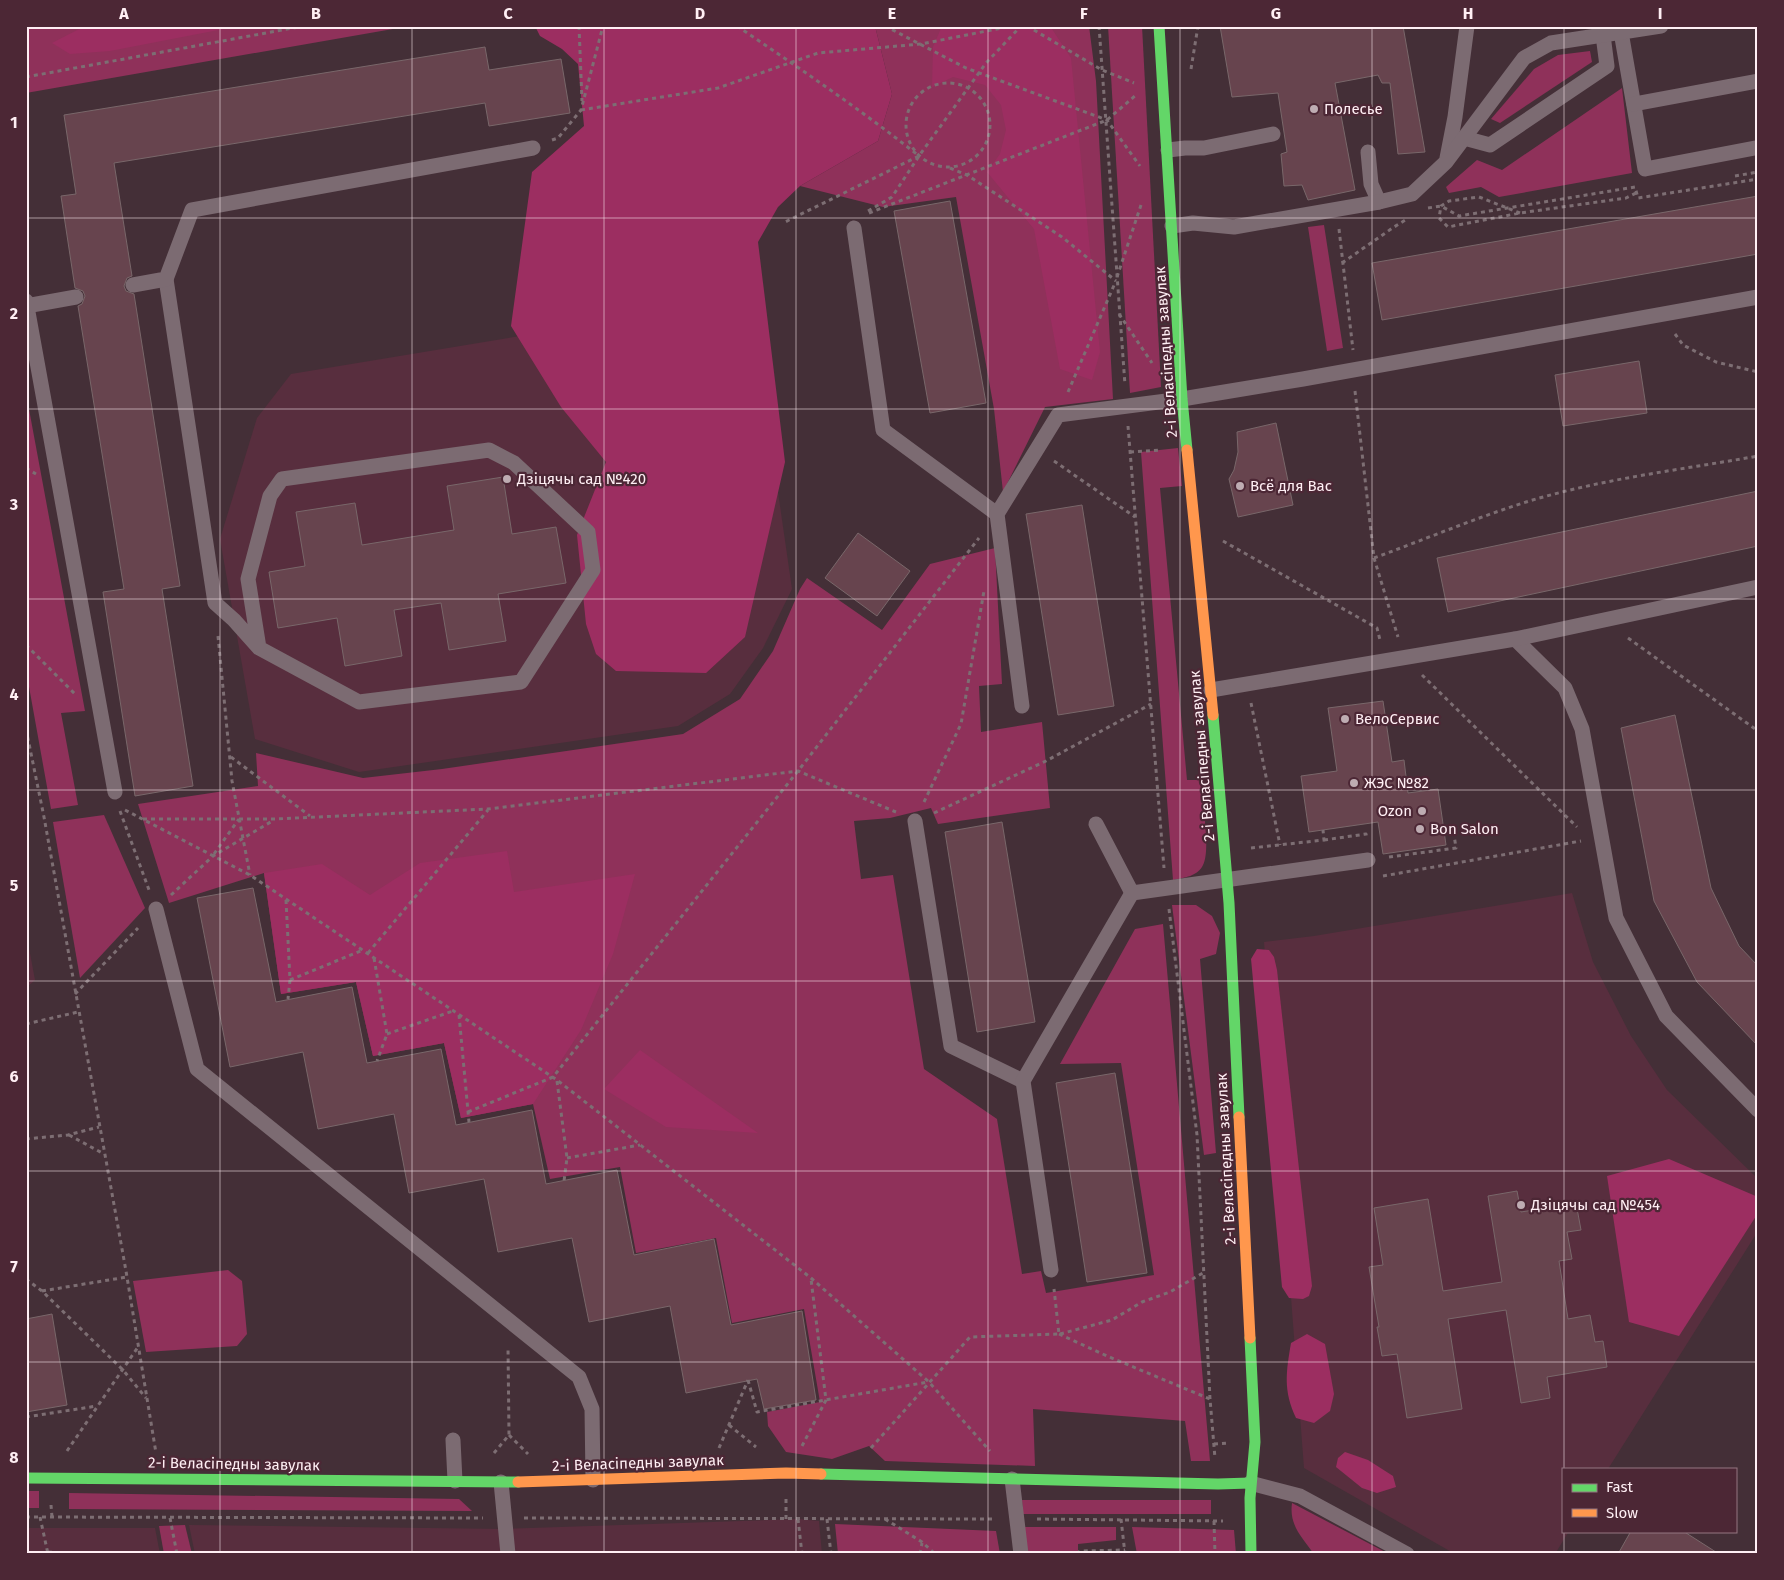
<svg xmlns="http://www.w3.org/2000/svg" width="1784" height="1580" font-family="'Fira Sans',sans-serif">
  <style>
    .built { fill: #582e3e }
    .green { fill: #8f315a }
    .forest { fill: #9c2e61 }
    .building { fill: #67444e; stroke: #79676a }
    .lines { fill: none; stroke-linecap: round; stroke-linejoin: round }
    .path { stroke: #7d6e73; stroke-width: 3; stroke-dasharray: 4 4; stroke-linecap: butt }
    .lane { stroke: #7c6b72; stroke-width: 15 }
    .fast { stroke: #63d668; stroke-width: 11 }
    .slow { stroke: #ff974d; stroke-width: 11 }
    .grid { fill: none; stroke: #ffeff4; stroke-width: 1; stroke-opacity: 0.55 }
    .poi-dot { fill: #beacb2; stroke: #4c2735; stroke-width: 2 }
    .labels { text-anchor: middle; stroke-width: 4.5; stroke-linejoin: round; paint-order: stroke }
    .poi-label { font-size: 15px; fill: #ffeff4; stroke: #4c2735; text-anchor: start }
    .street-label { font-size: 15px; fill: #ffeff4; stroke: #4c2735 }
    .neatline { fill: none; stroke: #ffeff4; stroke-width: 2 }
    .grid-label { font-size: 16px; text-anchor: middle; font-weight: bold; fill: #ffeff4 }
  </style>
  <rect width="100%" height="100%" fill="#442f37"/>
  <!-- built -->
  <g class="built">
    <path d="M750,298L792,589L763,648L730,694L678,726L359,772L255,739L220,539L257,418L291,374Z"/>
    <path d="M1572,893L1593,962L1631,1036L1667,1090L1758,1179V1231L1608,1469H1563V1531H1569L1555,1554H1455L1304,1468L1264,942L1314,936Z"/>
    <path d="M26,932L35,980L26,988Z"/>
    <path d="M798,1519L819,1521L822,1554H195L189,1525L504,1529Z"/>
    <path d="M26,1528H155L160,1554H26Z"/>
  </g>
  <!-- green -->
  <g class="green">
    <path d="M26,26H410L26,93Z"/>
    <path d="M875,26H1089L1096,81L1113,399L1045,407L1003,492L994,409L956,197L883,207L800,186L878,141L892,94Z"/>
    <path d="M1108,26H1142L1161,387L1130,393Z"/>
    <path d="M1590,51L1592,62L1500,123L1491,119L1534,69L1558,55Z"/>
    <path d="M1622,88L1632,173L1499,197L1481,187L1449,193L1446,187L1477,160L1502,170Z"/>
    <path d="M1324,225L1343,348L1327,351L1308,227Z"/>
    <path d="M26,393L85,711L61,713L78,805L51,809L26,670Z"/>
    <path d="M1178,448L1182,486L1160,488L1187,780H1200C1202,799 1211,850 1203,865C1198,876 1184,878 1173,880L1141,452Z"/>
    <path d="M995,548L1002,684L979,686L981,732L1042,722L1050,808L938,824L931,808L890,818L854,821L861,879L893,875L924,1069L997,1119L1022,1274L1041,1271L1046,1293L1154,1275L1121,1063L1060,1064L1135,929L1163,924L1210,1461H1191L1185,1421L1033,1409L1035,1466L885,1461L869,1446L832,1459L786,1452L768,1426L767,1412L820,1402L804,1309L732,1323L716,1238L636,1253L620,1167L550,1179L533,1104L461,1118L444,1043L373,1056L356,982L281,994L264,873L169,903L138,804L258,786L256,753L363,778L442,769L683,734L740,699L773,651L800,589L807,578L882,630L930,564Z"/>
    <path d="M104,815L145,908L80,978L53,822Z"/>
    <path d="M1172,905H1196L1212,916L1220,933L1216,954L1200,959L1216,1153L1204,1155Z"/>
    <path d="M228,1270L242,1281L247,1334L237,1346L146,1352L133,1281Z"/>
    <rect x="26" y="1491" width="13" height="17"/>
    <path d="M69,1493L459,1499L472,1511L69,1509Z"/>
    <path d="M1022,1500H1211V1514H1023Z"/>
    <path d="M1292,1503L1389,1554H1314C1301,1536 1289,1525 1292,1503Z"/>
    <path d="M835,1524L996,1531L1000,1554H838Z"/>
    <path d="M185,1525L192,1554H164L159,1526Z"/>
    <path d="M1024,1527H1116V1540L1078,1544V1554H1028Z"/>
    <path d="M1132,1527L1234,1530L1236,1554H1137Z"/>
  </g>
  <!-- forest -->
  <g class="forest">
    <path d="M85,26H239L110,51L70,54L52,43Z"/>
    <path d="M535,26H875L892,94L878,141L800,186L778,207L758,242L785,462L745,637L706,673L616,671L596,654L586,624L577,535L606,462L561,407L511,326L532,172L584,126L578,64L562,49L540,36Z"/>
    <path d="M942,26H1050L1071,58L1100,352L1092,380L1060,369L1034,229L987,172L1000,154L1006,130L1001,105L985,85L953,77L932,87L933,47Z"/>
    <path d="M507,851L514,892L635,874L613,954L581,1030L533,1104L461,1118L444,1043L373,1056L356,982L281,994L264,873L322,864L370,895L420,863Z"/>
    <path d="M1257,949L1269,950L1274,957L1277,970L1312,1286L1309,1296L1303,1299L1289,1298L1282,1287L1251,959Z"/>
    <path d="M640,1050L758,1133L666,1127L604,1089Z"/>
    <path d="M1669,1159L1758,1197V1213L1679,1336L1629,1322L1607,1176Z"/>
    <path d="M1307,1334L1325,1344L1334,1394L1330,1411L1314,1423L1296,1418C1283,1391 1286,1372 1291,1343Z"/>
    <path d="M1345,1452L1368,1460L1393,1476L1396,1487L1377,1493L1362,1488L1336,1467L1338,1458Z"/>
  </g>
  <!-- building -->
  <g class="building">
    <path d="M1220,26H1403L1425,152L1398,154L1390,83H1382L1378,75L1335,83L1355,190L1308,200L1302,185L1284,186L1281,154L1287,152L1278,93L1232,97Z"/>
    <path d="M485,47L489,70L561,59L570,113L489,126L485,103L114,163L132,276L127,278L124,286L126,291L134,294L180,586L162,589L193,786L135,796L103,592L124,589L78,306L82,304L85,296L83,291L75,288L61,196L76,194L64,115Z"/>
    <path d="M1758,196V254L1382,320L1372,263Z"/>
    <path d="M950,201L986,403L930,413L894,211Z"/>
    <path d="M1639,361L1647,413L1563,426L1555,375Z"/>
    <path d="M1276,423L1293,505L1238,517L1229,479L1234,470L1238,452L1237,432Z"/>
    <path d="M503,477L512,534L556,527L566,583L498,594L506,641L449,650L441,603L394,610L402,656L345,666L337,618L278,628L269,572L305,566L296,512L355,503L362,545L454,530L447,486Z"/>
    <path d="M1758,491V546L1448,612L1437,558Z"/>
    <path d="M1082,505L1114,706L1058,715L1026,514Z"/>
    <path d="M858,533L910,571L877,616L825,578Z"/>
    <path d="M1383,701L1392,762L1404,760L1408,793L1438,789L1446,845L1383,854L1378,822L1309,832L1301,776L1337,771L1328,708Z"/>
    <path d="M1675,715L1711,888L1739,946L1758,966V1046L1697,982L1654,901L1621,728Z"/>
    <path d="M1002,822L1035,1022L977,1032L945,832Z"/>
    <path d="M253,888L276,1002L352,987L367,1063L441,1049L456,1125L532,1110L546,1184L617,1170L634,1255L714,1239L731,1325L802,1311L816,1400L764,1409L757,1379L686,1393L670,1306L589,1322L572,1238L498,1252L484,1179L409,1193L394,1114L318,1129L303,1052L230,1067L197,898Z"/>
    <path d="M1115,1073L1147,1273L1087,1282L1056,1083Z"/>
    <path d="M1517,1191L1521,1212L1576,1203L1581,1230L1567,1232L1572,1259L1559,1261L1568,1319L1590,1315L1595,1342L1603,1341L1607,1367L1547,1377L1550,1398L1521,1403L1506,1310L1448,1319L1462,1409L1407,1418L1397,1354L1382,1356L1377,1327H1379L1369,1267L1383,1265L1374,1208L1428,1199L1443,1291L1502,1282L1488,1196Z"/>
    <path d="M52,1314L67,1405L26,1412V1319Z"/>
    <path d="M1631,1531H1683L1719,1554H1618Z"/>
  </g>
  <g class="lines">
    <!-- path -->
    <g class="path">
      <path d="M579,26L582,101"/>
      <path d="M737,26C799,68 860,109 919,156L783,223"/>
      <path d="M885,26L966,68L1107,120L1140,166"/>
      <path d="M1027,26L1102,70L1134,83"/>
      <path d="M1099,26L1125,385"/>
      <path d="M1191,69L1198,26"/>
      <path d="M26,77L304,26"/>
      <circle cx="948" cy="125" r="42"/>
      <path d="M581,110L718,88L818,53L921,44L1012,26"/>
      <path d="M552,140L558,138L581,110L603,26"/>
      <path d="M950,168L967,175L1062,237L1116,281"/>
      <path d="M1735,176L1758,172"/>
      <path d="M1428,208L1441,206L1459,216L1635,187L1638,198L1758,179"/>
      <path d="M868,211L892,197L919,156L986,63L1021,26"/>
      <path d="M869,213L1107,120L1136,95"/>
      <path d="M1520,213L1479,197L1449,201L1441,206L1439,218L1448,227L1520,213L1626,198L1638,192"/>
      <path d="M1339,229L1353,350"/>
      <path d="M1342,263L1394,227L1407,219"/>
      <path d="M1117,277L1141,205"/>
      <path d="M1119,314L1152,363"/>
      <path d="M1675,334L1683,345L1716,362L1758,372"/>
      <path d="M1355,391L1374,558L1398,637"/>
      <path d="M1068,392L1115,283"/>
      <path d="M1128,426L1164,868"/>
      <path d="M1130,452L1160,450"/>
      <path d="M1054,461L1135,517"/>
      <path d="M26,468L36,474"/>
      <path d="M1223,541L1377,628L1380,640"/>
      <path d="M1374,558C1423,540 1473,519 1523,503C1599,479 1680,470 1758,456"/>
      <path d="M218,636L232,781L250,875"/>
      <path d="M1628,638L1758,731"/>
      <path d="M26,645L76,695"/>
      <path d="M1422,675L1577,827"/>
      <path d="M1251,703L1280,845"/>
      <path d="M26,729L44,817L126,1271L156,1453"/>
      <path d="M231,757L310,816"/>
      <path d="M924,802L961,724L984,591"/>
      <path d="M125,810L250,875L557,1080L811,1278L929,1382L990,1451"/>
      <path d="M120,811L149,890"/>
      <path d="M934,813L1046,761L1151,704"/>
      <path d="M143,819H275L488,809L798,771L896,812"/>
      <path d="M1324,840L1366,834L1367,839"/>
      <path d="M1251,848L1324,840L1323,830"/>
      <path d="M214,854L239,819"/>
      <path d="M1389,857L1456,848L1453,828L1444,830"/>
      <path d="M1383,876L1581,841"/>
      <path d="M171,895L213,856L274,820"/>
      <path d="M286,900L290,980L288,999"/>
      <path d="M1169,909L1197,1135L1210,1399L1215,1458"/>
      <path d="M368,953L488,810"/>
      <path d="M374,958L387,1034L377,1061"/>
      <path d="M290,980L363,950"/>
      <path d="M75,994L138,928"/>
      <path d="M459,1015L469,1122"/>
      <path d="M26,1024L78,1012"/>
      <path d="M387,1034L453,1011"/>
      <path d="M557,1081L567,1158L564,1181"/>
      <path d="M468,1112L553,1077L798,771L979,538"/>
      <path d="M69,1135L104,1154"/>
      <path d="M26,1139L68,1135L99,1127"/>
      <path d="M567,1158L640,1145"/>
      <path d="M26,1279L42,1291L123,1370L146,1398"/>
      <path d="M42,1291L127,1277"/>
      <path d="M1059,1334L1107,1356L1210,1399"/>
      <path d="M1060,1334L1112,1320L1142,1302L1170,1292L1203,1273"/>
      <path d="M748,1380L757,1412L928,1382"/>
      <path d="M26,1417L97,1406"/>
      <path d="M729,1425L756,1447"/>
      <path d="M509,1435L528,1454"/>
      <path d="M1214,1444L1228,1443"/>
      <path d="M802,1446L826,1400L811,1279"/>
      <path d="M719,1448L748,1380"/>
      <path d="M871,1448L970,1337L1059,1334L1054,1289"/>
      <path d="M67,1451L138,1347"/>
      <path d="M494,1453L509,1435L508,1347"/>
      <path d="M51,1505L52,1517"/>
      <path d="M26,1517L483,1518"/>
      <path d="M40,1517L48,1554"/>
      <path d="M170,1518L177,1554"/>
      <path d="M524,1518L996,1519"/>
      <path d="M786,1519V1499"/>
      <path d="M798,1519L802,1554"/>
      <path d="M827,1519L831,1554"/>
      <path d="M885,1519L922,1542L935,1554"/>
      <path d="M1037,1519L1223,1521"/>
      <path d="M1121,1519L1125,1554"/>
      <path d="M1214,1521L1215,1554"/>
      <path d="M48,1552L74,1554"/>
      <path d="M920,1554L922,1543"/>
      <path d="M1077,1554L1080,1551L1125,1550"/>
    </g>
    <!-- lane -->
    <g class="lane">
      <path d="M1621,32L1645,169L1755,148"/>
      <path d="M1634,104L1758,81"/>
      <path d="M1464,138L1490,145L1607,66L1603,35"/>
      <path d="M1168,150L1185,148H1204L1273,134"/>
      <path d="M1368,152L1371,184L1379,202"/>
      <path d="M1447,158L1455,117L1467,26"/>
      <path d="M1172,226L1193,223L1234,227L1379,202L1412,194L1446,162L1524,58L1551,43L1661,26"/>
      <path d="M854,228L883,430L997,514"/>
      <path d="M166,279L215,603L234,620L259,648L359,702L521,682L593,570L588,532L514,463L489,450L282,479L270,496L248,579L259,648"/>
      <path d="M133,285L166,279L192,210L533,148"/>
      <path d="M26,301L115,792"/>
      <path d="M26,306L76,297"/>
      <path d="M1515,639L1565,688L1582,729L1616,918L1666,1016L1758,1110"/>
      <path d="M1211,690L1515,639L1758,587"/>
      <path d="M1022,706L997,514L1058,415L1182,399L1303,379L1758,297"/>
      <path d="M915,821L951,1046L1023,1081"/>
      <path d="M1096,824L1132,893"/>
      <path d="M156,909L197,1069L579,1377L592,1409L593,1480"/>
      <path d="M1051,1270L1023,1081L1132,893L1368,860"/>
      <path d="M453,1440L455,1481"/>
      <path d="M1012,1479L1021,1554"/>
      <path d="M501,1482L508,1554"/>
      <path d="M1250,1483L1300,1496L1407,1554"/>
    </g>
    <!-- fast -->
    <g class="fast">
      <path d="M1159,26L1182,399L1187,450"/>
      <path d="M1213,715L1229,903L1239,1117"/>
      <path d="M1250,1338L1255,1442L1250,1498L1251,1554"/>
      <path d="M821,1474L1218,1484L1250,1483"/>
      <path d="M26,1478L518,1482"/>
    </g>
    <!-- slow -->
    <g class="slow">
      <path d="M1187,450L1213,715"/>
      <path d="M1239,1117L1250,1338"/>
      <path d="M518,1482L786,1473L821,1474"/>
    </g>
  </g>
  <!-- grid -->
  <path class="grid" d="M220,26V1554M412,26V1554M604,26V1554M796,26V1554M988,26V1554M1180,26V1554M1372,26V1554M1564,26V1469M26,218H1758M26,409H1758M26,599H1758M26,790H1758M26,981H1758M26,1171H1758M26,1362H1758M1564,1531V1554"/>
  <!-- markers -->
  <g class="poi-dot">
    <circle cx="1314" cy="109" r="5"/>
    <circle cx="507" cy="479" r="5"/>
    <circle cx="1240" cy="486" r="5"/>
    <circle cx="1345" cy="719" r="5"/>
    <circle cx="1354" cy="783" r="5"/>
    <circle cx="1422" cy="811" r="5"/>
    <circle cx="1420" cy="829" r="5"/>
    <circle cx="1521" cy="1205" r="5"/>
  </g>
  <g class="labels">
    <!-- poi labels -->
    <g class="poi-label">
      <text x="1324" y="114">Полесье</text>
      <text x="517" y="484">Дзіцячы сад №420</text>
      <text x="1250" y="491">Всё для Вас</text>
      <text x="1355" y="724">ВелоСервис</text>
      <text x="1364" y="788">ЖЭС №82</text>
      <text x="1412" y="816" text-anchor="end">Ozon</text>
      <text x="1430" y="834">Bon Salon</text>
      <text x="1531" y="1210">Дзіцячы сад №454</text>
    </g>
    <!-- street labels -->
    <g class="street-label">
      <text transform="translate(1166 352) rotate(-94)" y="5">2-і Веласіпедны завулак</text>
      <text transform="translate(1202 756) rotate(-95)" y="5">2-і Веласіпедны завулак</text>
      <text transform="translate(1226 1159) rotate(-93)" y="5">2-і Веласіпедны завулак</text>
      <text transform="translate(638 1463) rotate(-2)" y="5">2-і Веласіпедны завулак</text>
      <text transform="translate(234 1464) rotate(1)" y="5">2-і Веласіпедны завулак</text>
    </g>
  </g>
  <!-- border -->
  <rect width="1784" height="1580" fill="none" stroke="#4c2735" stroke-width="55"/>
  <!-- legend -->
  <rect x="1562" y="1468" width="175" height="65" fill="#4c2735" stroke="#947781"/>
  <rect x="1572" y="1484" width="25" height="8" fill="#63d668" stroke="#947781"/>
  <text x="1606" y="1492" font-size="15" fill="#ffeff4">Fast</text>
  <rect x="1572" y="1509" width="25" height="8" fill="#ff974d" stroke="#947781"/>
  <text x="1606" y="1518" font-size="15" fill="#ffeff4">Slow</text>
  <rect x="28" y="28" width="1728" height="1524" class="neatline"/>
  <g class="grid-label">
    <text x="124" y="19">A</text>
    <text x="316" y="19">B</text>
    <text x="508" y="19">C</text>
    <text x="700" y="19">D</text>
    <text x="892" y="19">E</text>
    <text x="1084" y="19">F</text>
    <text x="1276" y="19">G</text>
    <text x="1468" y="19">H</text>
    <text x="1660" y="19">I</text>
    <text x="14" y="128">1</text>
    <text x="14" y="319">2</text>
    <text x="14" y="510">3</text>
    <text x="14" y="700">4</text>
    <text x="14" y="891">5</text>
    <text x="14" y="1082">6</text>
    <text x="14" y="1272">7</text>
    <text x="14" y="1463">8</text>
  </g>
</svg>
